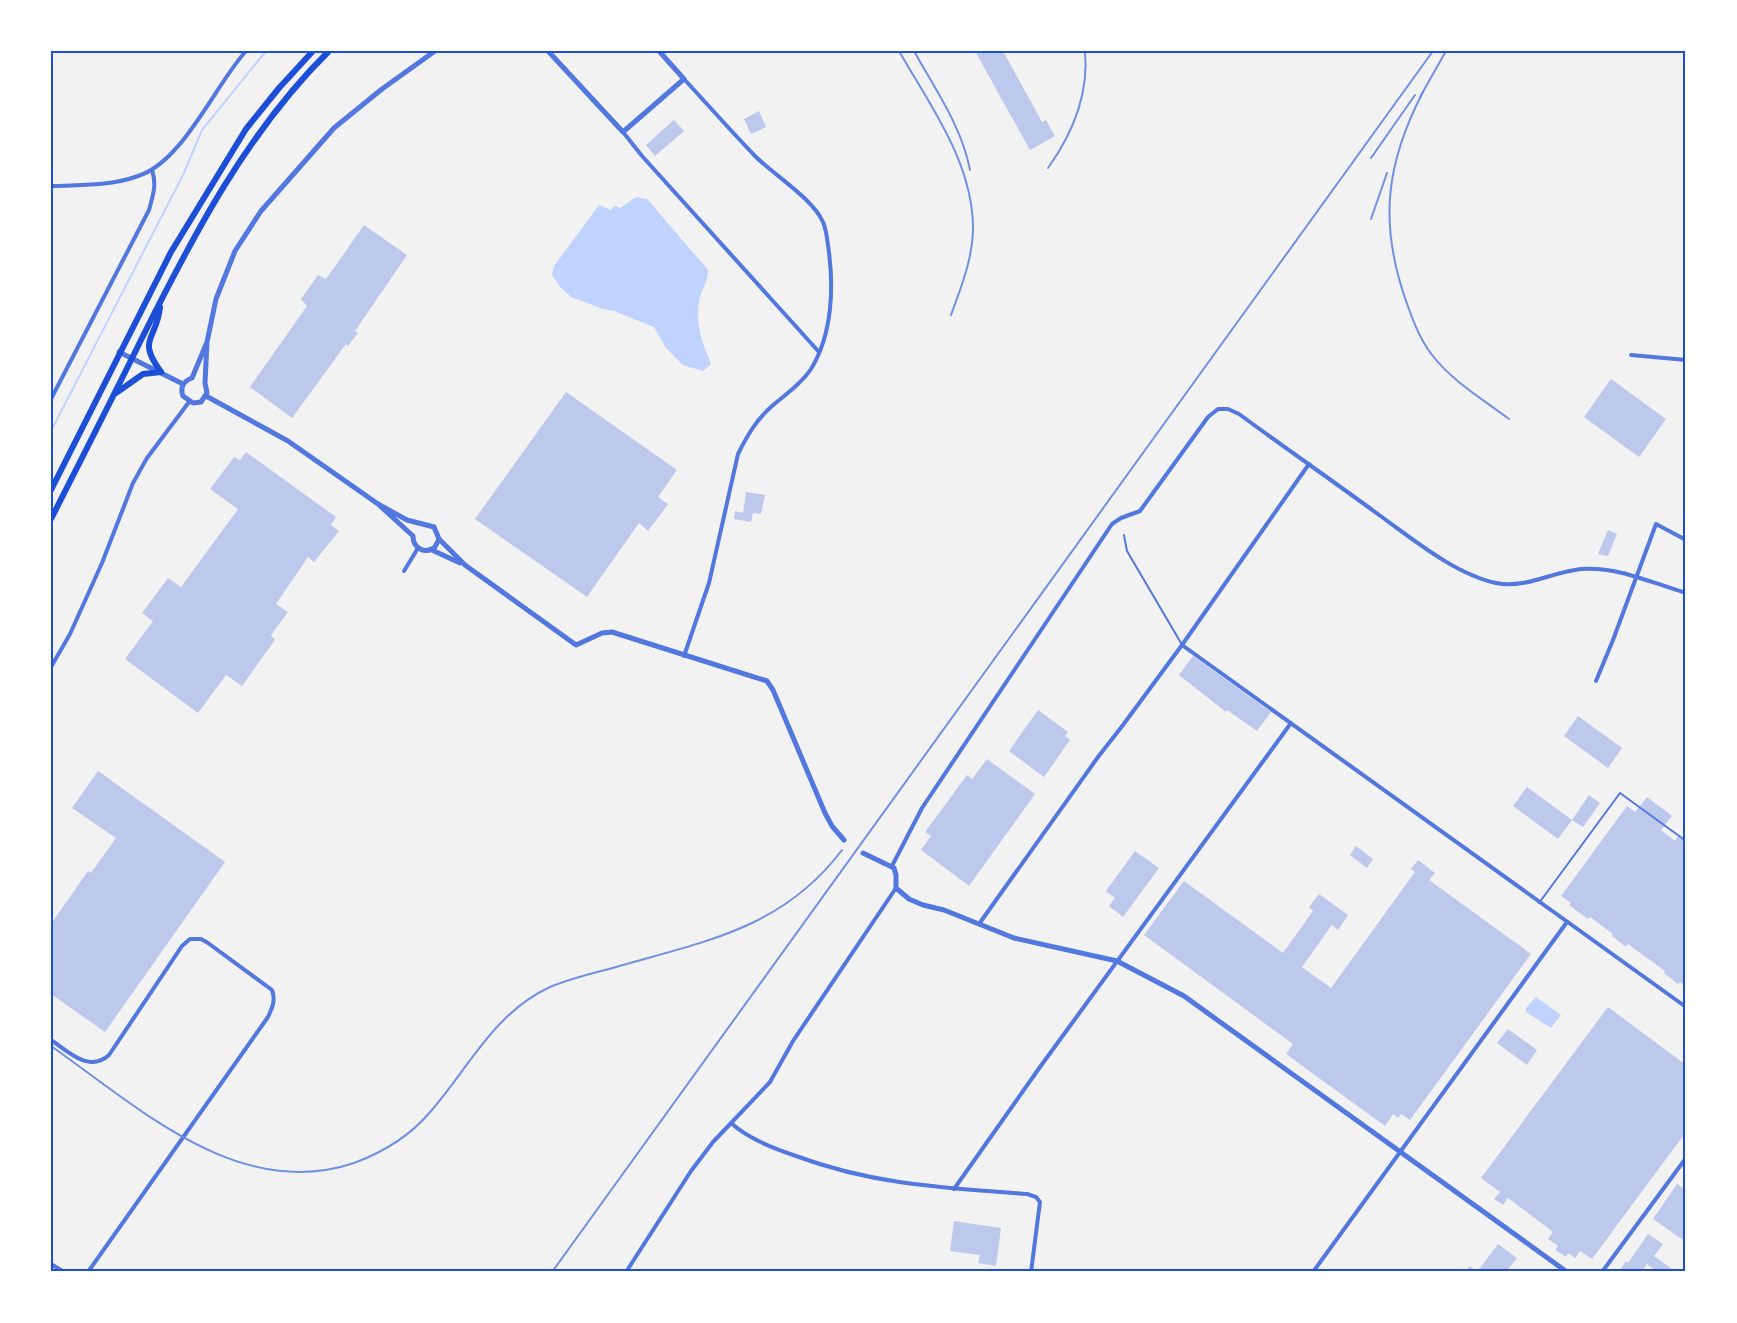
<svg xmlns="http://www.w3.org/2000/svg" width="1737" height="1323" font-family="Lora,serif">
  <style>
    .water { fill: #bfd3fe }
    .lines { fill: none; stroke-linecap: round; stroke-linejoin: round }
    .stream { stroke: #bfd3fe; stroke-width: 2 }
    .building { fill: #bdc9ec }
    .service { stroke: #5277de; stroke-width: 2 }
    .minor { stroke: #5277de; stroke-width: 4 }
    .tertiary { stroke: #5277de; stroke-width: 5 }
    .secondary { stroke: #1d4ed8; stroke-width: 6 }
    .rail { stroke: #7290e2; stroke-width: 2 }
    .neatline { fill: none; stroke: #1d4ed8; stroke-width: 2 }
  </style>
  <rect width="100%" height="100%" fill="#f2f2f2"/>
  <!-- water -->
  <g class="water">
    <path d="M636,197L647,199L708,270C709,281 700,291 699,302C695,325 703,344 711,364L703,371L683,365L666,348L654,327L614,311L603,309L571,297L560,287L552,275L554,266L599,205L611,210L614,206L620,208Z"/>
    <path d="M1536,997L1561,1015L1551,1028L1526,1012V1008Z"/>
  </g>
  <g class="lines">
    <!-- stream -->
    <path class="stream" d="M51,431L183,175L202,130L266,51"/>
  </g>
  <!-- building -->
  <g class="building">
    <path d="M975,51H1003L1042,122L1046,120L1055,136L1030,150Z"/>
    <path d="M759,111L766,127L751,134L744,119Z"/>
    <path d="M674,120L684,131L655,156L646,145Z"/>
    <path d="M364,225L407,255L355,331L358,333L348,346L346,344L292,418L250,387L307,306L301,299L318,275L326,279Z"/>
    <path d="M1611,379L1666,419L1639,457L1584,417Z"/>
    <path d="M566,392L677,470L658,497L668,504L648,531L639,523L587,597L475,519Z"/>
    <path d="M246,452L336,517L331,525L339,531L314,562L308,557L276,604L288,612L271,635L275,640L242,686L226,675L198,713L125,659L153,621L142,613L168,578L181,587L238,509L210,489L234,457L240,460Z"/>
    <path d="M746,492L765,495L761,514L753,513L751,522L734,519L735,511L743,513Z"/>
    <path d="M1608,530L1617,534L1608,556L1598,554Z"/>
    <path d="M1193,656L1271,712L1257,731L1227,710L1226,712L1179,675Z"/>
    <path d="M1038,710L1068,732L1065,736L1070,740L1044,777L1009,751Z"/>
    <path d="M1578,716L1622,748L1608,768L1564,736Z"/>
    <path d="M987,759L1035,794L969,886L921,850L931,836L925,832L967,775L972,779Z"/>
    <path d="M98,771L225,862L105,1032L51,994V924L88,871L91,873L116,838L72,808Z"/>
    <path d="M1527,787L1572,820L1589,795L1600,803L1583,827L1572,820L1558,839L1513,806Z"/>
    <path d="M1647,797L1672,816L1661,830L1675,841L1678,836L1682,839L1686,834V986L1680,982L1678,984L1664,973L1665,971L1628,944L1626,947L1612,936L1613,934L1590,917L1588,919L1569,905L1571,903L1561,896L1627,806L1635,812Z"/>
    <path d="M1356,846L1373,859L1367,868L1350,855Z"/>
    <path d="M1135,851L1159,868L1123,917L1109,906L1115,898L1106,891Z"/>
    <path d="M1418,860L1435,873L1429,880L1531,954L1410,1120L1401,1114L1398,1118L1393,1114L1385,1126L1286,1054L1293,1044L1144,935L1184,881L1283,953L1313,911L1309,907L1319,894L1348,915L1338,930L1332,925L1302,967L1331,988L1415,872L1411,869Z"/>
    <path d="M1608,1007L1686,1065V1132L1592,1259L1580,1251L1575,1258L1568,1253L1566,1257L1555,1250L1558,1246L1548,1239L1553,1232L1508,1198L1503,1205L1494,1199L1500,1192L1481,1178Z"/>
    <path d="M1508,1029L1537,1050L1527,1065L1497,1043Z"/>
    <path d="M1677,1184L1686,1190V1242L1653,1219Z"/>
    <path d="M954,1221L1001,1228L996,1266L978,1263L980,1255L950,1251Z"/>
    <path d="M1648,1234L1663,1244L1654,1256L1676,1272H1658L1647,1264L1641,1272H1619L1626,1261L1628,1263Z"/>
    <path d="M1498,1244L1517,1258L1506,1272H1465L1470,1266L1477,1272Z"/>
  </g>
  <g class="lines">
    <!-- service -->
    <g class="service">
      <path d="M1124,535L1127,551L1181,643"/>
      <path d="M1539,903L1620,793L1686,841"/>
    </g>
    <!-- minor -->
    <g class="minor">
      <path d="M623,132L642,156L819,352"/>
      <path d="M51,186C80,185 111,186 138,176C183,162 215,85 246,51"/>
      <path d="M1631,355L1686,360"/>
      <path d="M51,399L149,210C153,195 157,185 152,170"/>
      <path d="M1685,422H1686"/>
      <path d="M404,571L418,548"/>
      <path d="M1182,645L1686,1007"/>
      <path d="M684,656L709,583L738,454C747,436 756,420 772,406C786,394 801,384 811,369C833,333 834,285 828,245C827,237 826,229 823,222C812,198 775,176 755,156C731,131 708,105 684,79"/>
      <path d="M51,667L70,634L102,563L133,483L147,458L189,402"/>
      <path d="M1596,681L1613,640L1656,524L1686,540"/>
      <path d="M892,866L922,808L1112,524L1121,518L1140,511L1208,417L1218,409H1228L1239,414C1284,447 1330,479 1375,512C1410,537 1454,574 1496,583C1525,589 1552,572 1581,569C1617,566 1652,583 1686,593"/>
      <path d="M979,924L1098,757L1123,725L1182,645L1309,464"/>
      <path d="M51,1040C69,1052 89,1073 109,1055L182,946L190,939H201L208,943L272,990C276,1001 272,1008 268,1017L88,1272"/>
      <path d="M731,1123C749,1139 773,1148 796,1156C874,1185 945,1188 1027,1194L1036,1197L1040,1202L1031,1272"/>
      <path d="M954,1189L1040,1067L1291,723"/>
      <path d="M51,1264L64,1272"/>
      <path d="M626,1272L691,1171L713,1142L770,1082L793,1041L896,888"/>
      <path d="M1313,1272L1567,922"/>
      <path d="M1602,1272L1686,1158"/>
    </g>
    <!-- tertiary -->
    <g class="tertiary">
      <path d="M548,51L623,132L684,79L659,51"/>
      <path d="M207,342L192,378C183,381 180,388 183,396L193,403L201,402L207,393L205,383L207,342L216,299L235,251L261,211L334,128L382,89L435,51"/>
      <path d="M119,352L183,384"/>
      <path d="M206,396L288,441L378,504L407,520L434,527L439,539L435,547C425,555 413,548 413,536L378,504"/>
      <path d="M439,539L465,565L576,645L602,633L612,632L767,681L773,690L825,813L832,826L844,840"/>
      <path d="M432,550L460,563"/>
      <path d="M863,853L894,868L896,875V888L909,899L923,905L944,910L1014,938L1117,961L1184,996L1567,1272"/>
    </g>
    <!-- secondary -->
    <g class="secondary">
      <path d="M160,307C157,340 136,338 161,372"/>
      <path d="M116,393L143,374L161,372"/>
      <path d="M51,490L171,252L246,129L279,88L313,51"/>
      <path d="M51,519C82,458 113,397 143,336C194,234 247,132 329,51"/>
    </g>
    <!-- rail -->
    <g class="rail">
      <path d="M899,51C931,107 974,164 973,231C972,260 961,288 951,315"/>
      <path d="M914,51C935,89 962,127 970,170"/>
      <path d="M1423,92C1386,163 1379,222 1405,298C1412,318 1419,338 1432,355C1452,381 1484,400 1509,419"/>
      <path d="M1420,97L1446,51"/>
      <path d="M1371,158L1415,95"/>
      <path d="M1048,168C1073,133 1089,94 1085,51"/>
      <path d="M1371,219L1387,173"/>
      <path d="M51,1046C138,1107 239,1202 354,1163C384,1152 411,1135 431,1111C470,1066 494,1013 550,987C569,979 589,974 609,969C700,942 781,931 842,850"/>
      <path d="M552,1272L1433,51"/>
    </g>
  </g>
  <!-- border -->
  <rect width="1737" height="1323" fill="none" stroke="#ffffff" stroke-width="105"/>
  <rect x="52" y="52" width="1632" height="1218" class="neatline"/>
</svg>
